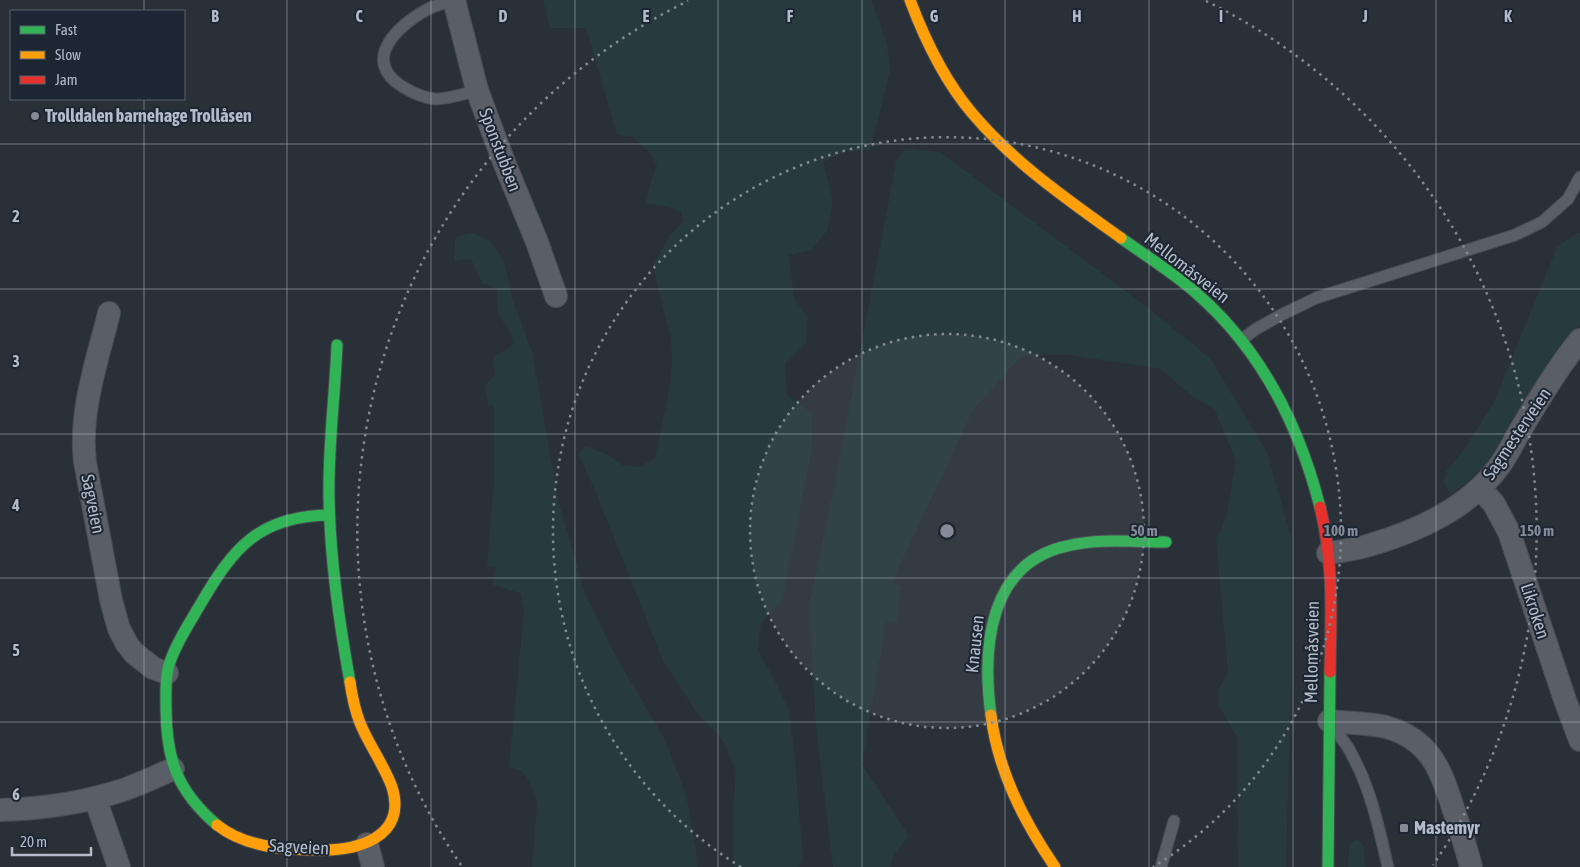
<svg xmlns="http://www.w3.org/2000/svg" width="1580" height="867" font-family="'Asap Condensed',sans-serif">
  <style>
    .green { fill: #273a3e }
    .lines { fill: none; stroke-linecap: round; stroke-linejoin: round }
    .lane-casing { stroke: #484c53; stroke-width: 13 }
    .street-casing { stroke: #484c53; stroke-width: 24 }
    .fast-casing { stroke: #484c53; stroke-width: 13 }
    .slow-casing { stroke: #484c53; stroke-width: 13 }
    .jam-casing { stroke: #484c53; stroke-width: 13 }
    .lane { stroke: #5a5e66; stroke-width: 11 }
    .street { stroke: #5a5e66; stroke-width: 22 }
    .fast { stroke: #30b455; stroke-width: 11 }
    .slow { stroke: #ff9f0a; stroke-width: 11 }
    .jam { stroke: #e5322d; stroke-width: 11 }
    .grid { fill: none; stroke: #b4bcc9; stroke-width: 1; stroke-opacity: 0.55 }
    .ring { fill: none; stroke: #848b96; stroke-width: 2.5; stroke-dasharray: 2.5 5 }
    .poi-dot { fill: #848b96; stroke: #1d2633; stroke-width: 2 }
    .labels { text-anchor: middle; stroke-width: 4; stroke-linejoin: round; paint-order: stroke }
    .poi-label { font-size: 18px; font-weight: bold; fill: #b4bcc9; stroke: #1d2633; text-anchor: start }
    .street-label { font-size: 18px; fill: #b4bcc9; stroke: #1d2633 }
    .grid-label { font-size: 16px; text-anchor: middle; font-weight: bold; fill: #b4bcc9; stroke: #1d2633; stroke-width: 4; stroke-linejoin: round; paint-order: stroke }
    .centre { fill: #848b96; stroke: #1d2633; stroke-width: 2.5 }
    .ring-label { font-size: 15px; text-anchor: middle; font-weight: bold; fill: #848b96; stroke: #1d2633; stroke-width: 4; stroke-linejoin: round; paint-order: stroke }
  </style>
  <rect width="100%" height="100%" fill="#2a3038"/>
  <!-- green -->
  <g class="green">
    <path d="M543,0H871L887,43L890,71L870,150L846,151L823,162L833,200L827,231L811,250L789,255L794,298L808,318L806,343L785,364L787,395L812,413V448L783,599L761,624L758,651L772,675L789,710L795,759L803,860L799,867H734L733,809L736,772L723,740L697,713L663,661L594,488L578,454L586,446L606,454L622,465L639,467L655,458L671,381L672,358L671,338L653,266L669,236L684,221L681,212L669,207L646,203L651,180L657,165L650,153L633,137L617,134L586,28H550Z"/>
    <path d="M905,148L940,152L1144,305L1210,358L1267,452L1291,537V689L1286,867H1238L1237,737L1219,706L1218,691L1228,672L1216,540L1226,517L1236,461L1215,410L1192,396L1161,369L1069,355H1029L1019,358L972,412L892,582L900,586L897,622H886L862,764L909,836L893,856L890,867H833L816,728L809,607L835,483L896,162Z"/>
    <path d="M473,233L490,241L504,261L513,301L532,351L559,503L585,593L614,653L664,738L686,794L696,848L697,867H532L537,807L535,794L526,776L520,770L509,767L524,610L520,593L493,585L496,567L487,566L494,482V406L488,405L485,385L495,375L493,356L505,351L513,344C512,328 504,326 499,314C496,307 498,296 497,289L486,284L482,285L481,280L471,259L454,261L455,242L457,236Z"/>
    <path d="M1577,233H1580V324L1538,379L1486,464L1468,481L1451,494L1443,482L1447,470L1463,451L1494,402L1557,247Z"/>
    <path d="M1358,839L1364,847L1365,867H1348L1349,850L1352,842Z"/>
  </g>
  <g class="lines">
    <defs>
      <g id="lane">
        <path d="M454,1C445,3 436,5 428,9C399,25 359,60 403,87C413,93 424,98 435,99C449,99 464,94 477,90"/>
        <path d="M1241,340L1256,329L1281,315L1316,298L1515,235L1542,222L1568,199L1580,177"/>
        <path d="M1334,729C1340,737 1348,745 1352,755C1371,789 1379,829 1388,867"/>
        <path d="M1161,867L1174,821"/>
      </g>
      <g id="street">
        <path d="M454,0L477,90L504,162L537,242L556,296"/>
        <path d="M109,313C97,362 79,411 85,462L111,600L119,629L127,644L134,653L153,668L167,673"/>
        <path d="M1480,488L1494,504L1509,532L1565,700L1580,740"/>
        <path d="M1328,553C1343,551 1359,549 1373,544C1420,530 1471,506 1500,465C1508,454 1514,441 1521,429C1539,399 1558,367 1580,340"/>
        <path d="M1329,721C1348,723 1368,723 1386,727C1430,739 1441,770 1453,808C1460,828 1466,847 1471,867"/>
        <path d="M95,798L119,867"/>
        <path d="M0,810C42,809 83,803 123,790C140,784 157,776 173,769"/>
        <path d="M367,844L373,867"/>
      </g>
      <g id="fast">
        <path d="M1121,238C1146,256 1172,272 1195,292C1260,348 1299,425 1320,507"/>
        <path d="M337,345C335,396 328,446 329,497C330,559 339,622 350,682"/>
        <path d="M991,715C982,649 988,563 1067,546C1099,538 1133,542 1166,542"/>
        <path d="M217,825C177,791 166,759 166,707C166,691 165,674 171,659C178,640 190,622 200,605C233,548 259,516 329,515"/>
        <path d="M1328,867L1330,672"/>
      </g>
      <g id="slow">
        <path d="M910,0C925,40 944,80 972,113C1014,163 1068,200 1121,238"/>
        <path d="M991,715C998,771 1023,820 1055,867"/>
        <path d="M217,825C245,847 284,850 318,850C356,851 408,838 392,787C384,765 369,745 360,723C355,710 352,696 350,682"/>
      </g>
      <path id="jam" d="M1320,507C1334,561 1331,617 1330,672"/>
    </defs>
    <!-- lane casing -->
    <use href="#lane" class="lane-casing"/>
    <!-- street casing -->
    <use href="#street" class="street-casing"/>
    <!-- fast casing -->
    <use href="#fast" class="fast-casing"/>
    <!-- slow casing -->
    <use href="#slow" class="slow-casing"/>
    <!-- jam casing -->
    <use href="#jam" class="jam-casing"/>
    <!-- lane -->
    <use href="#lane" class="lane"/>
    <!-- street -->
    <use href="#street" class="street"/>
    <!-- fast -->
    <use href="#fast" class="fast"/>
    <!-- slow -->
    <use href="#slow" class="slow"/>
    <!-- jam -->
    <use href="#jam" class="jam"/>
  </g>
  <!-- grid -->
  <path class="grid" d="M144,0V11M287,0V867M431,0V867M575,0V867M718,0V867M862,0V867M1005,0V867M1149,0V867M1293,0V867M1436,0V867M144,99V867M0,144H1580M0,289H1580M0,434H1580M0,578H1580M0,722H1580"/>
  <!-- distance rings -->
  <circle cx="947" cy="531" r="197" fill="#848b96" fill-opacity=".12"/>
  <g class="ring">
    <circle cx="947" cy="531" r="197"/>
    <path d="M741 867A394 394 0 1 1 1153 867"/>
    <path d="M461 865A590 590 0 0 1 688 1M1206 1A590 590 0 0 1 1433 865"/>
  </g>
  <!-- markers -->
  <g class="poi-dot">
    <circle cx="35" cy="116" r="5"/>
    <rect x="1399" y="823" width="10" height="10" rx="2.5"/>
  </g>
  <g class="labels">
    <!-- poi labels -->
    <g class="poi-label">
      <text x="45" y="122">Trolldalen barnehage Trollåsen</text>
      <text x="1414" y="834">Mastemyr</text>
    </g>
    <!-- street labels -->
    <g class="street-label">
      <text transform="translate(500 150) rotate(69)" y="6">Sponstubben</text>
      <text transform="translate(1187 268) rotate(38)" y="6">Mellomåsveien</text>
      <text transform="translate(1517 434) rotate(-56)" y="6">Sagmesterveien</text>
      <text transform="translate(93 504) rotate(79)" y="6">Sagveien</text>
      <text transform="translate(1535 611) rotate(72)" y="6">Likroken</text>
      <text transform="translate(975 644) rotate(-84)" y="6">Knausen</text>
      <text transform="translate(1312 652) rotate(-89)" y="6">Mellomåsveien</text>
      <text transform="translate(299 847) rotate(3)" y="6">Sagveien</text>
    </g>
  </g>
  <g class="grid-label">
    <text x="215" y="22">B</text>
    <text x="359" y="22">C</text>
    <text x="503" y="22">D</text>
    <text x="646" y="22">E</text>
    <text x="790" y="22">F</text>
    <text x="934" y="22">G</text>
    <text x="1077" y="22">H</text>
    <text x="1221" y="22">I</text>
    <text x="1365" y="22">J</text>
    <text x="1508" y="22">K</text>
    <text x="16" y="222">2</text>
    <text x="16" y="367">3</text>
    <text x="16" y="511">4</text>
    <text x="16" y="656">5</text>
    <text x="16" y="800">6</text>
  </g>
  <circle cx="947" cy="531" r="8" class="centre"/>
  <g class="ring-label">
    <text x="1144" y="536">50 m</text>
    <text x="1341" y="536">100 m</text>
    <text x="1537" y="536">150 m</text>
  </g>
  <!-- legend -->
  <rect x="10" y="10" width="175" height="90" fill="#1d2633" stroke="#59626f"/>
  <rect x="20" y="26" width="25" height="8" fill="#30b455" stroke="#59626f"/>
  <text x="55" y="35" font-size="15" fill="#b4bcc9">Fast</text>
  <rect x="20" y="51" width="25" height="8" fill="#ff9f0a" stroke="#59626f"/>
  <text x="55" y="60" font-size="15" fill="#b4bcc9">Slow</text>
  <rect x="20" y="76" width="25" height="8" fill="#e5322d" stroke="#59626f"/>
  <text x="55" y="85" font-size="15" fill="#b4bcc9">Jam</text>
  <!-- scale -->
  <path d="M12 847v8h79v-8" fill="none" stroke="#b4bcc9" stroke-width="2.5"/>
  <text x="20" y="847" font-size="15" fill="#b4bcc9" stroke="#1d2633" stroke-width="4" paint-order="stroke">20 m</text>
</svg>
